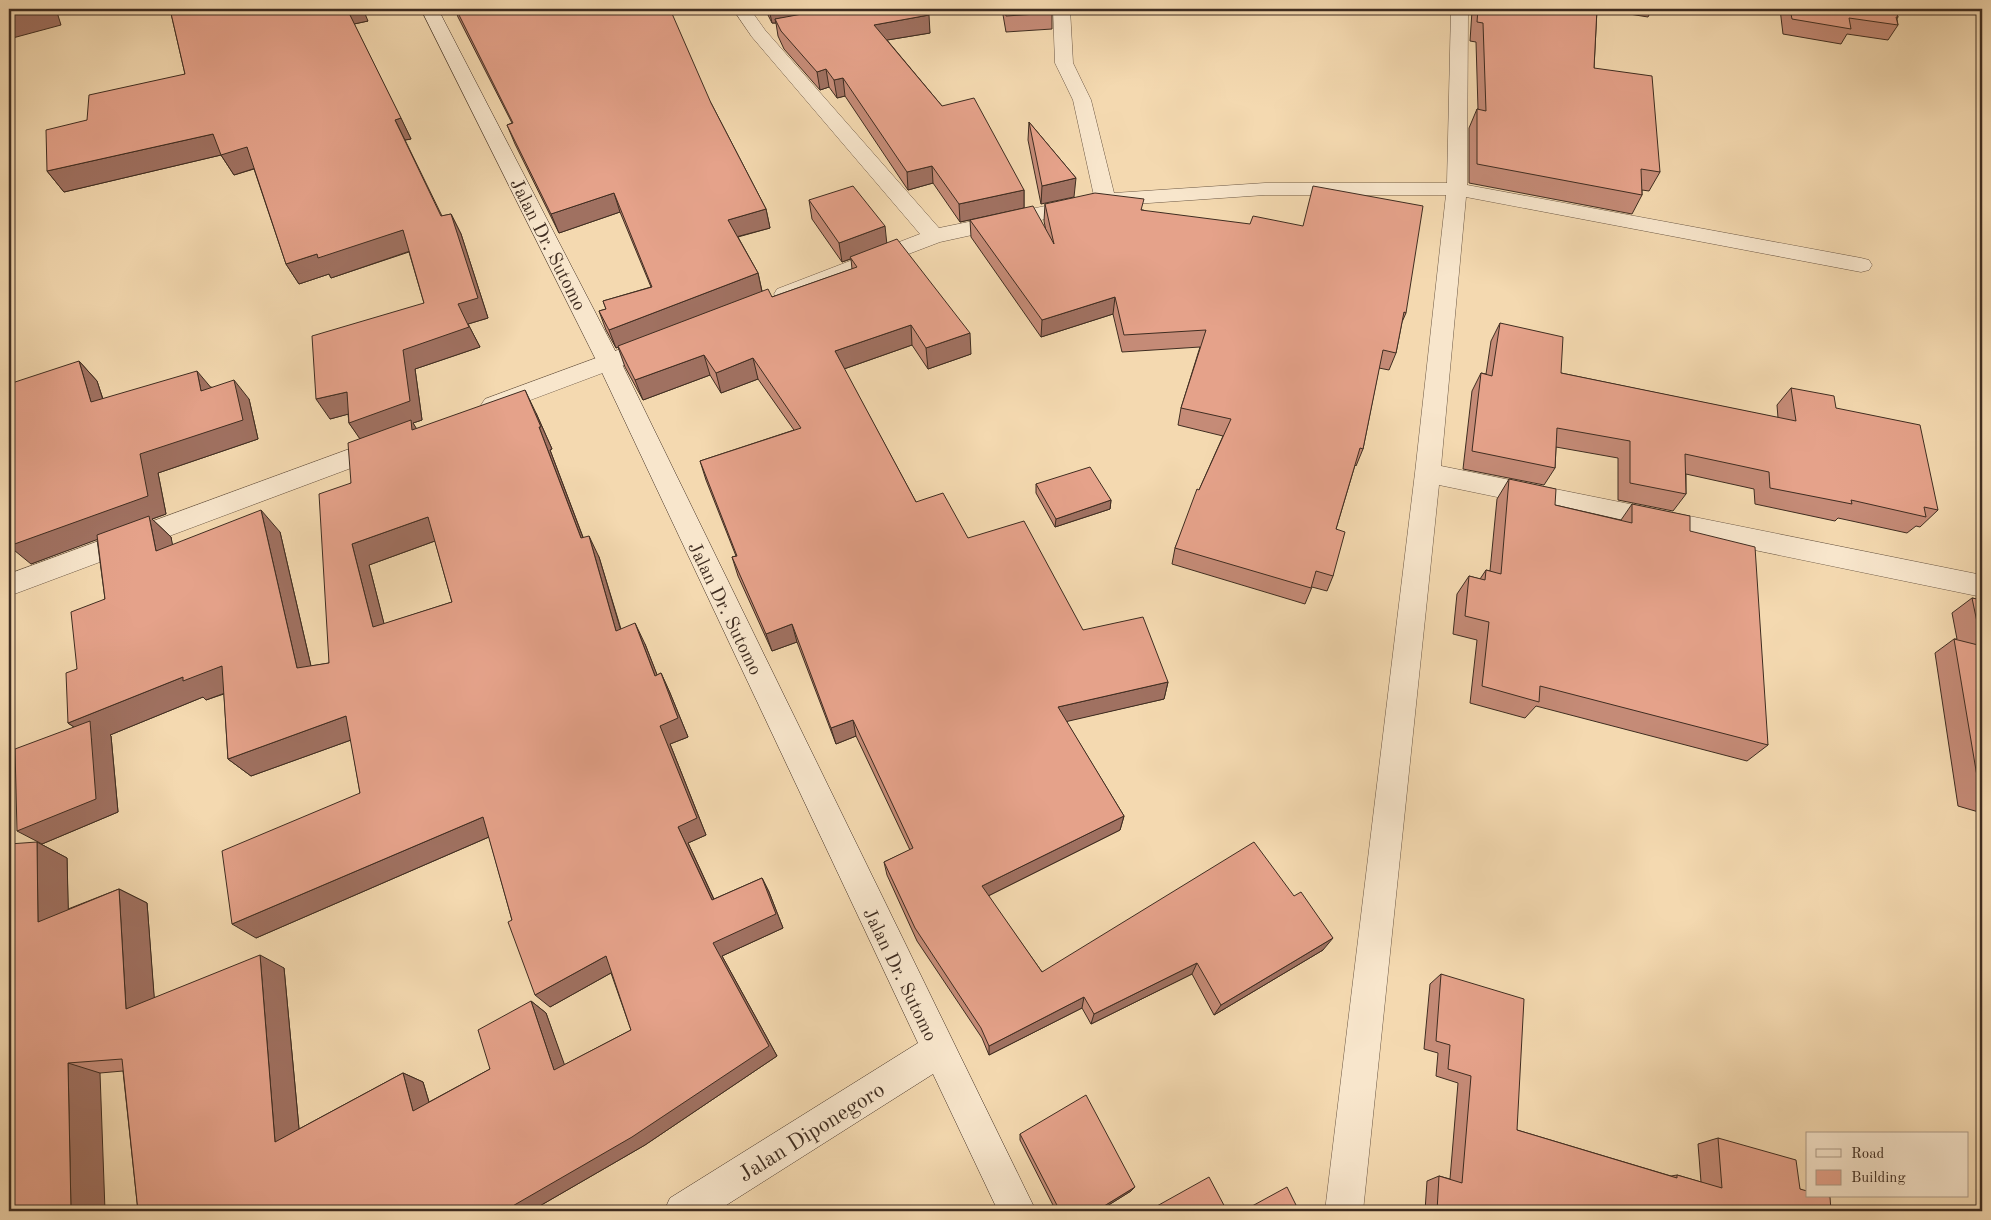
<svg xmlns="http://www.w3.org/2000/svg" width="1991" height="1220" font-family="'Old Standard TT',serif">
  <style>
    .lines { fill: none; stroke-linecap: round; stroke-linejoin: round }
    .street-casing { stroke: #6c5845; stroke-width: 1 }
    .secondary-casing { stroke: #3f2d21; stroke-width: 1 }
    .street { fill: #f8e6cc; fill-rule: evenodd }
    .secondary { fill: #f8e6cc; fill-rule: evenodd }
    .wall { fill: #c58b77; stroke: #3f2d21; fill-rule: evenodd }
    .shaded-wall { fill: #a07161; stroke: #3f2d21 }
    .building { fill: #e5a28a; stroke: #3f2d21; fill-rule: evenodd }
    .labels { text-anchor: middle; stroke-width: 4; stroke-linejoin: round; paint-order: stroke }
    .street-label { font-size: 19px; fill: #3f2d21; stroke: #f8e6cc }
    .near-street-label { font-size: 22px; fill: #3f2d21; stroke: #f8e6cc }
  </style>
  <rect width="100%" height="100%" fill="#f4d9b0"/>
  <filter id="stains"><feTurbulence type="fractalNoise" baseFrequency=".004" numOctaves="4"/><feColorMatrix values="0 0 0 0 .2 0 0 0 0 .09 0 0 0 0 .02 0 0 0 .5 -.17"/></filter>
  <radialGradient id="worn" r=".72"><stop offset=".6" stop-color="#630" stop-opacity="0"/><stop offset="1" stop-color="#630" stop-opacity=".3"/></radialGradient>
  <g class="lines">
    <defs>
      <g id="street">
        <path d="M733,9H750L765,30L939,228L1094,196L1073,100L1055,63L1053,9H1070L1073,63L1091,100L1114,193L1265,183H1447L1451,9H1468L1467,185L1861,258L1869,260L1872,265L1869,270L1861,272L1466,197L1441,466L1982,575V597L1439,485L1363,1211H1325L1415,473L1446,195H1265L1105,206L940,242L785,301L777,299L774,294L777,289L920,234L752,37Z"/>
        <path d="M656,336L664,338L667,344L664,350L501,411L493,414L485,411L481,405L485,399Z"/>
        <path d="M385,436L394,438L397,445L394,452L9,596V574Z"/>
      </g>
      <path id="secondary" d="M421,9H438L621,362L1036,1211H998L933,1074L717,1211H664L670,1198L918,1043L597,362Z"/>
    </defs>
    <!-- street casing -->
    <use href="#street" class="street-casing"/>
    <!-- secondary casing -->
    <use href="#secondary" class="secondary-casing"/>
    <!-- street -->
    <use href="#street" class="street"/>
    <!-- secondary -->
    <use href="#secondary" class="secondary"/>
  </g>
  <!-- wall -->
  <g class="wall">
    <path d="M170,9L368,21L354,24L411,139L405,140L442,216L451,214L461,234L488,318L468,324L480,347L415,369L422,420L413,423L416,429L536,413L552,449L550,450L583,537L599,557L621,629L645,644L657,675L661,673L670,693L688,737L670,744L706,835L688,843L714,899L762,878L769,892L783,928L722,956L777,1056L645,1145L531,1211H138L123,1071L100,1073L9,1211L37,842L67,858L68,909L119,889L147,903L154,998L284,968L299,1129L403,1073L423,1082L429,1102L490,1069L531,1001L546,1013L564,1065L631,1030L611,973L550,1007L512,920L489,837L256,938L360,793L351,740L251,776L228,759L224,694L206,700L203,697L110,735L111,736L118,812L42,844L74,727L68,723L77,669L105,599L97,539L31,564L79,361L97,381L103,399L211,387L249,399L258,439L158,473L166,514L152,519L171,537L172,545L280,532L311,666L329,663L351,483L360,438L349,423L348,414L330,419L424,303L409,252L331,278L329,274L299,284L286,264L254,169L234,175L221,155L64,192L47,171L87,120L185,74ZM435,541L452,602L384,624L369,565Z"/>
    <path d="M455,9H642L711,103L766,209L770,228L738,237L758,273L762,291L772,297L852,269L851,259L842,262L812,219L809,200L887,243L971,354L928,369L912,345L844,369L916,502L968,538L1083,630L1168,682L1164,699L1066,721L1124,816L1120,830L988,896L1042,972L1323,950L1214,1015L1192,974L1091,1024L1082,1008L989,1055L982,1038L917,941L887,875L884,862L910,850L856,736L836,744L797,642L772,651L738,576L732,557L736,556L706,480L700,461L794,430L758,379L721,393L710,375L643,400L625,367L618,347L616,348L606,330L599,311L606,309L603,301L651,287L620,212L559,233L515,144L507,125L512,123L458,17Z"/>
    <path d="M765,9H926L930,33L887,40L942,106L1024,190V208L960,222L933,183L908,190L845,96L837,98L829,87L820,90L784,49L778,36L776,23H772Z"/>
    <path d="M1002,9H1052V29L1006,32Z"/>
    <path d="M1470,9H1597L1594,68L1660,172L1649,191L1642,190V195L1632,214L1469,183V128L1477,109H1478L1476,42L1470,41L1472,11Z"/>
    <path d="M1598,9H1652L1648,17Z"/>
    <path d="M1780,9H1895L1898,17L1897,19L1898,25L1888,40L1847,34L1841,44L1783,34Z"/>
    <path d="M1029,122L1076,178L1041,204L1028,140Z"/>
    <path d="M1045,204L1143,210L1406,313L1402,322L1396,353L1389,370L1379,368L1363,449L1356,466L1355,465L1336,529L1333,576L1327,591L1312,587L1305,604L1172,564L1175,548L1199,490L1223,436L1178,425L1181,408L1200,347L1122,352L1113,314L1041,337L971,237L970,220L1046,231L1044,221Z"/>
    <path d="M1500,323L1561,373L1778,418L1777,405L1791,388L1836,408L1938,510L1920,527L1916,526L1907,533L1838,518L1835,521L1755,504L1754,489L1686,474V494L1673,511L1618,500V458L1556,447L1555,468L1544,485L1463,469L1472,391L1481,373L1486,374L1491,341Z"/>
    <path d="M1509,479L1555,505L1621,520L1632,504L1690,531L1768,745L1747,761L1536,706L1525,718L1470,703L1477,640L1453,634L1457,594L1469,576L1480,579L1486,570L1490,571L1497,499Z"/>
    <path d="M1036,484L1111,500L1110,509L1055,527L1036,493Z"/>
    <path d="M1972,598L1982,600V813L1958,806L1935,653L1954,639H1957L1952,613Z"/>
    <path d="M1441,974L1517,1130L1671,1176L1677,1175L1701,1182L1698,1144L1718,1138L1800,1189L1831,1211H1425L1427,1181L1439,1176L1450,1179L1458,1083L1436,1076L1438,1053L1424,1049L1430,984Z"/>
    <path d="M1020,1134L1135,1187L1131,1191L1099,1211H1056L1020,1140Z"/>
  </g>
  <!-- shaded-wall -->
  <g class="shaded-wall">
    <path d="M33,9H56L61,25L9,39V15Z"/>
    <path d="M347,9H363L368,21L354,24Z"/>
    <path d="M769,9H850L775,19L776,23H772Z"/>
    <path d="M929,15L930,33L875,42L874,25Z"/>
    <path d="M826,69L829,87L820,90L817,72Z"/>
    <path d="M843,78L845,96L837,98L834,80Z"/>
    <path d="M401,118L411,139L405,140L395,120Z"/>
    <path d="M213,134L247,147L259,167L234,175L221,155L64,192L47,171Z"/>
    <path d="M932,166L933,183L908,190L907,172Z"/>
    <path d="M1076,178L1074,197L1041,204L1042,186Z"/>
    <path d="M1024,190V208L960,222L959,204Z"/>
    <path d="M614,193L620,212L559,233L551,214Z"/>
    <path d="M766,209L770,228L732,238L728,220Z"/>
    <path d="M451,214L461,234L488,318L468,324L480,347L415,369L422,420L413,423L425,442H362L349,423L403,350L458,304Z"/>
    <path d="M885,226L887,245L842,262L839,243Z"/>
    <path d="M403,230L413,250L331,278L329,274L299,284L286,264L317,254Z"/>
    <path d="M758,273L762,292L616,348L609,330Z"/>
    <path d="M1115,297L1113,314L1041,337L1042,320Z"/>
    <path d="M911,325L912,345L838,371L835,351Z"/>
    <path d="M970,333L971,354L928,369L926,348Z"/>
    <path d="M704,355L710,375L643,400L635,380Z"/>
    <path d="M753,358L758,379L721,393L716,373Z"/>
    <path d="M79,361L97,381L110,422L91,402Z"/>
    <path d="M197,371L213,390L201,391Z"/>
    <path d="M234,380L249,399L258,439L158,473L166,514L152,519L171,537L178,572L156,551L150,520L31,564L9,546L140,454Z"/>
    <path d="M525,390L536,413L552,449L550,450L591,559L581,538Z"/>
    <path d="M347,392L360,411L330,419L316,399Z"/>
    <path d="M1111,500L1110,509L1055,527L1056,519Z"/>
    <path d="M261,510L280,532L316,688L297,668Z"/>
    <path d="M428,517L443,538L369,565L390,647L373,627L352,544Z"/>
    <path d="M589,536L599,557L627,651L616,631Z"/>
    <path d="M635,623L645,644L665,695L655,676Z"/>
    <path d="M792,624L797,642L772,651L766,634Z"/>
    <path d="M222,666L244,686L206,700L203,697L110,735L111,736L118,812L42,844L17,831L92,739L68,723L183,677Z"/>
    <path d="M661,673L670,693L688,737L670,744L706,835L688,843L721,915L712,900L678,827L660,726Z"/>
    <path d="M1168,682L1164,699L1056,724L1058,707Z"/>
    <path d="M346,716L365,735L251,776L228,759Z"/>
    <path d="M853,720L856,736L836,744L831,728Z"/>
    <path d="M1124,816L1120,830L982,899V886Z"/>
    <path d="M483,817L498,833L256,938L232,924Z"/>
    <path d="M37,842L67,858L69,936L38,922Z"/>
    <path d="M762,878L769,892L783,928L722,956L777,1056L645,1145L531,1211H504L713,943Z"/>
    <path d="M119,889L147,903L156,1020L126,1009Z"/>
    <path d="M1333,938L1323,950L1214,1015L1221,1005Z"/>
    <path d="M260,955L284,968L301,1150L275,1142Z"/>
    <path d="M606,956L618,969L550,1007L535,995Z"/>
    <path d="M1197,963L1192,974L1091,1024L1094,1014Z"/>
    <path d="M1084,997L1082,1008L989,1055V1046Z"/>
    <path d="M531,1001L546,1013L570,1080L554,1070Z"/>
    <path d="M68,1063L100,1073L105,1211H71Z"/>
    <path d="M403,1073L423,1082L434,1119L413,1111Z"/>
    <path d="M1135,1187L1131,1191L1099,1211H1096Z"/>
  </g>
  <!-- building -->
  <g class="building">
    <path d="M9,9H33L9,15Z"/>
    <path d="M170,9H347L401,118L395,120L441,216L451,214L478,298L458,304L469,327L403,350L410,401L349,423L347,392L316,399L312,336L424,303L403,230L318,258L317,254L286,264L247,147L221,155L213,134L47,171L46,130L87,120L89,95L185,74Z"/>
    <path d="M456,9H642L643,11L655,9H670L711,103L766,209L728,220L758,273L609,330L599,311L606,309L603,301L652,287L614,193L551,214L507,125L513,123Z"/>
    <path d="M829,9H926L929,15L874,25L942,106L974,98L1024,190L959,204L932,166L907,172L843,78L834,80L826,69L817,72L781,31L775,19Z"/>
    <path d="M1005,9H1052L1053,13L1006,16Z"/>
    <path d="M1478,9H1597L1594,68L1652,76L1660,172L1641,169L1642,195L1477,164V109L1486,111L1483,23L1477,22Z"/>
    <path d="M1790,9H1895L1898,17H1896L1898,25L1849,18L1851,29L1792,19Z"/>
    <path d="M1029,122L1076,178L1042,186Z"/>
    <path d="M853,186L885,226L839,243L809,200Z"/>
    <path d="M1313,186L1423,206L1406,313L1404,312L1396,353L1383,350L1363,449L1360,448L1336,529L1345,532L1333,576L1316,571L1311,588L1175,548L1197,489L1199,490L1231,419L1181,408L1206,330L1124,335L1115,297L1042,320L970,220L1033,206L1054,244L1045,204L1095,193L1144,199L1141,210L1250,224L1253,216L1303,226Z"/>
    <path d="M897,239L970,333L926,348L911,325L835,351L916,502L943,493L968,538L1024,521L1083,630L1143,617L1168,682L1058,707L1124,816L982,886L1042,972L1254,842L1294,896L1301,892L1333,938L1221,1005L1197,963L1094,1014L1084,997L989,1046L981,1028L915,928L884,862L913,848L853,720L831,728L792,624L766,634L732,557L737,556L700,461L801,428L753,358L716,373L704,355L635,380L618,346L768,289L772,297L857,267L850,257Z"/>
    <path d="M1500,323L1563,337L1561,373L1796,421L1791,388L1834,396L1836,408L1920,425L1938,510L1924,507L1926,517L1851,500L1852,504L1770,488L1769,472L1685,454L1686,494L1630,483V441L1557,428L1555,468L1472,451L1481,373L1492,376Z"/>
    <path d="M79,361L91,402L197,371L201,391L234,380L243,420L140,454L148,496L9,546V384Z"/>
    <path d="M525,390L541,427H539L581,538L589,536L616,631L635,623L655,676L661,673L678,718L660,726L697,818L678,827L712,900L762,878L776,914L713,943L769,1046L632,1137L504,1211H138L122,1059L68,1063L71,1211H9V844L37,842L38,922L119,889L126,1009L260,955L275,1142L403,1073L413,1111L490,1069L478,1030L531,1001L554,1070L631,1030L606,956L535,995L508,922L512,920L483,817L232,924L222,851L360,793L346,716L228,759L222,666L183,681V677L68,723L66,673L77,669L71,612L105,599L97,535L149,516L156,551L261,510L297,668L329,663L319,494L351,483L348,443L411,420L412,430ZM428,517L452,602L373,627L352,544Z"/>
    <path d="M1090,467L1111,500L1056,519L1036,484Z"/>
    <path d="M1509,479L1556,489L1555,505L1632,523V504L1690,516V531L1755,547L1768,745L1540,686L1539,702L1482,686L1489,622L1465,616L1469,576L1485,580L1486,570L1501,574Z"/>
    <path d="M1972,598L1982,600V794H1980L1954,639L1982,646Z"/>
    <path d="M90,721L96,799L17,831L15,749Z"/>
    <path d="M1441,974L1524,999L1517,1130L1677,1178V1175L1722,1188L1718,1138L1796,1160L1800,1189L1807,1191V1196H1826L1830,1197L1831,1211H1437L1439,1176L1462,1183L1471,1076L1448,1069L1450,1045L1436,1041Z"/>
    <path d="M1086,1095L1135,1187L1096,1211H1060L1020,1134Z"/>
    <path d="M1209,1177L1227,1211H1148Z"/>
    <path d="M1287,1187L1299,1211H1243Z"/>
  </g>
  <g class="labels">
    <!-- street labels -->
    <g class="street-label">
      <text transform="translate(549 244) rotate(63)" y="7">Jalan Dr. Sutomo</text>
      <text transform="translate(726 608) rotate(64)" y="7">Jalan Dr. Sutomo</text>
      <text transform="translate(901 974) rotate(64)" y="7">Jalan Dr. Sutomo</text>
    </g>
    <!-- near-street labels -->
    <g class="near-street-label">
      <text transform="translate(811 1131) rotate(-32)" y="8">Jalan Diponegoro</text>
    </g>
  </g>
  <!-- margin -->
  <rect width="1991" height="1220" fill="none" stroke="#f4d9b0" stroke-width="30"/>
  <rect x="10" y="10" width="1971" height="1200" fill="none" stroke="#3f2d21" stroke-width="2.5"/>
  <rect x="15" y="15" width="1961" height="1190" fill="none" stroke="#3f2d21"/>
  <!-- legend -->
  <rect x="1806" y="1132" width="162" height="65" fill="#f8e6cc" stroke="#ae9c88"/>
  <rect x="1816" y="1149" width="25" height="8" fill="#f8e6cc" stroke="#ae9c88"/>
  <text x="1851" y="1158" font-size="15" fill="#3f2d21">Road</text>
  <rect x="1816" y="1170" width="25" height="15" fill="#e5a28a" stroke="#ae9c88"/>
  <text x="1851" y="1182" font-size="15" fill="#3f2d21">Building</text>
  <rect width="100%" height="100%" filter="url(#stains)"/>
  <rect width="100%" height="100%" fill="url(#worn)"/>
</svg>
